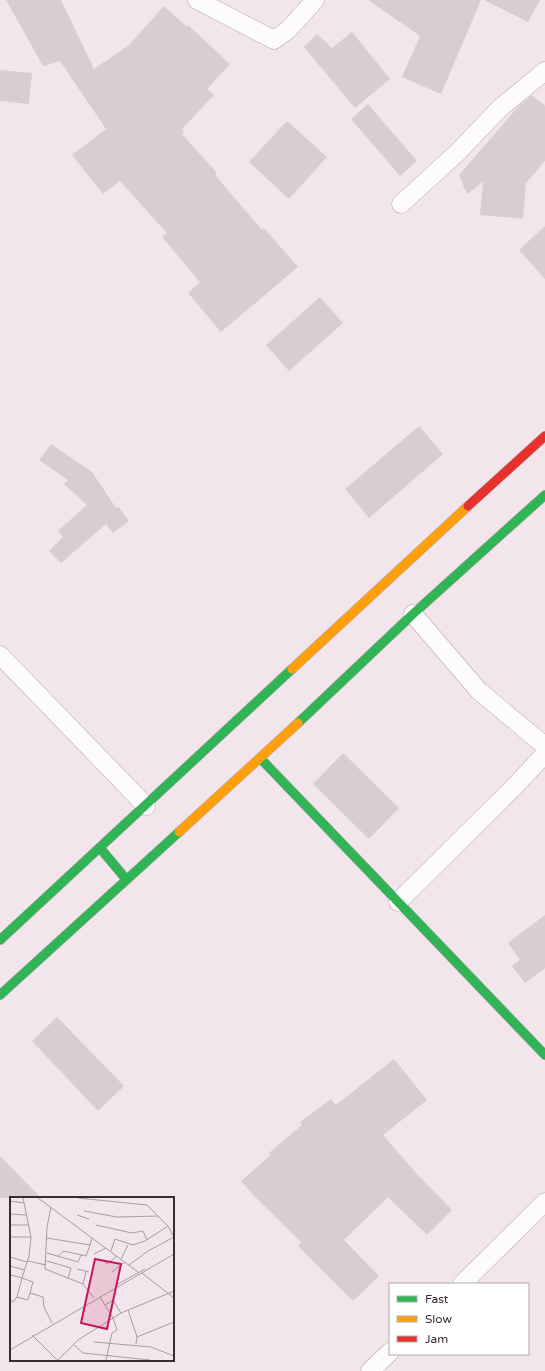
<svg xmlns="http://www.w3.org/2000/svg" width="545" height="1371" font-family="'Varela Round',sans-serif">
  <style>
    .building { fill: #d8cdd2 }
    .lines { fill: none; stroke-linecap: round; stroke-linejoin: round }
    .street-casing { stroke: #b2a7ad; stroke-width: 19 }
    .fast-casing { stroke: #b2a7ad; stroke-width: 10 }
    .slow-casing { stroke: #b2a7ad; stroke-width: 10 }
    .jam-casing { stroke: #b2a7ad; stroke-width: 10 }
    .street { stroke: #fdfbfc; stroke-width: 18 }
    .fast { stroke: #30b455; stroke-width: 9 }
    .slow { stroke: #ff9f0a; stroke-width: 9 }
    .jam { stroke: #e5322d; stroke-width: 9 }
    .inset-road { fill: none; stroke: #a89ba2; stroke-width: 1 }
    .view { fill: #c2185b; fill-opacity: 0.15; stroke: #c2185b; stroke-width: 2 }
    .inset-edge { fill: none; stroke: #372d32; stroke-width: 2 }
  </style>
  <rect width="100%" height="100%" fill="#f3e5ec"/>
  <!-- building -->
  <g class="building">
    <path d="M6,0H61L94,69L129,45L164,6L187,27L188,25L230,64L207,89L214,95L182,129L184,132L182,134L217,173L215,175L262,230L264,228L298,267L221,332L188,293L200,282L162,237L167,233L120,181L103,194L72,155L106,129L60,61L43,66Z"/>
    <path d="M368,0H481L441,94L402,77L420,36Z"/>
    <path d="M484,0H540L528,22Z"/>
    <path d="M352,32L390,79L355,108L304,47L317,34L332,48Z"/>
    <path d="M0,70L32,73L29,104L0,101Z"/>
    <path d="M532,95L545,106V161L526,183L523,219L480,215L483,182L467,194L459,175L518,107Z"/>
    <path d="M368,104L417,161L400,176L351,119Z"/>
    <path d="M287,121L327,157L289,199L249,162Z"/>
    <path d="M545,226V279L519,250Z"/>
    <path d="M320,297L343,323L289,371L266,345Z"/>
    <path d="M419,426L443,454L369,518L345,489Z"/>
    <path d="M51,444L92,472L116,508L119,507L129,521L113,533L106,524L61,563L49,551L63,537L58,531L87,505L64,484L68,480L39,460Z"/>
    <path d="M343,753L399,808L369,839L313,784Z"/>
    <path d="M545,915V968L525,983L512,966L520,960L508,943Z"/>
    <path d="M57,1017L124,1086L98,1111L32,1041Z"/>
    <path d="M394,1059L427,1100L383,1135L417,1174L452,1210L427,1235L388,1197L344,1240L379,1276L353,1301L298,1246L301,1242L254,1196L241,1181L271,1155L269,1153L302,1125L300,1122L331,1099L336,1105Z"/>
    <path d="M0,1156L41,1198H0Z"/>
  </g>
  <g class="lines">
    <defs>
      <g id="street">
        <path d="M197,0L274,40L288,30L315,0"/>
        <path d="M401,204L457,153L500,108L545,71"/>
        <path d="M413,614L479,691L545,746"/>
        <path d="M0,655L146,806"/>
        <path d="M398,902L514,787L545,754"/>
        <path d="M462,1284L545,1202"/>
        <path d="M370,1371L390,1352"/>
      </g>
      <g id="fast">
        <path d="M298,723L413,614L545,495"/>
        <path d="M260,758L545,1055"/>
        <path d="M100,848L126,879"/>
        <path d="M0,940L292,669"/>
        <path d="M0,995L179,832"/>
      </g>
      <g id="slow">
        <path d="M292,669L468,506"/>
        <path d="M179,832L298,723"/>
      </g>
      <path id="jam" d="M468,506L545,436"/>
    </defs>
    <!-- street casing -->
    <use href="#street" class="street-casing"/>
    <!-- fast casing -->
    <use href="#fast" class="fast-casing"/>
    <!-- slow casing -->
    <use href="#slow" class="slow-casing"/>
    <!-- jam casing -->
    <use href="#jam" class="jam-casing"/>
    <!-- street -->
    <use href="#street" class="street"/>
    <!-- fast -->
    <use href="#fast" class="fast"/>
    <!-- slow -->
    <use href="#slow" class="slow"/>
    <!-- jam -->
    <use href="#jam" class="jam"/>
  </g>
  <!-- overview -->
  <g transform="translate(10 1197)">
    <rect width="164" height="164" fill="#f3e5ec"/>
    <path class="inset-road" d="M28,1L128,75M68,1L137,8L158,29L164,40L138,54L119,68M0,4L14,6M41,10L37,30L35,72L73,87L84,101M74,14L107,20L148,19M0,17L16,18M67,18L79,22M0,28H18M86,28L122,36L133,34L137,43M0,40H21M37,41L80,48L82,41M101,54L105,42L123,48L135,44L158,29M37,56L68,65L71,58M84,57L96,51M48,59L54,54L76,59L80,48M0,60L17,65M111,62L118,48M93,63L97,67L107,59M18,64L36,68M37,64L61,71L58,82M0,69L15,73M67,72L79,75M102,75L115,65M132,76L164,101M0,82L1,78L12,81L19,59L21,40L13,1M73,87L76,75M106,88L135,72M20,96L33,100L34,110L42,126M90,100L103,121M0,103L3,105L7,100L12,81L23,85L18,103L7,100M95,108L103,103L111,116M118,113L127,140L126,147M22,138L47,163M127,140L164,125M84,145L141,150L164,159M64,148L73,156L140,163M0,153L164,57M48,163L68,143L111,116L164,94M96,163L102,136L107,133L103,121"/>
    <path class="view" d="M85,62L111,67L97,132L71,126Z"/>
    <rect width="164" height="164" class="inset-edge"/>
  </g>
  <!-- legend -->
  <rect x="389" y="1283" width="140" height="72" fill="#ffffff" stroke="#afabad"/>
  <rect x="397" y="1296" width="20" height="6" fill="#30b455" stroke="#afabad"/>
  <text x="425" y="1303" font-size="12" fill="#372d32">Fast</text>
  <rect x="397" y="1316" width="20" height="6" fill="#ff9f0a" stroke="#afabad"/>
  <text x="425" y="1323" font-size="12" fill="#372d32">Slow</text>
  <rect x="397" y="1336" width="20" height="6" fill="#e5322d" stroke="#afabad"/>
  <text x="425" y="1343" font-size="12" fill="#372d32">Jam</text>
</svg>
